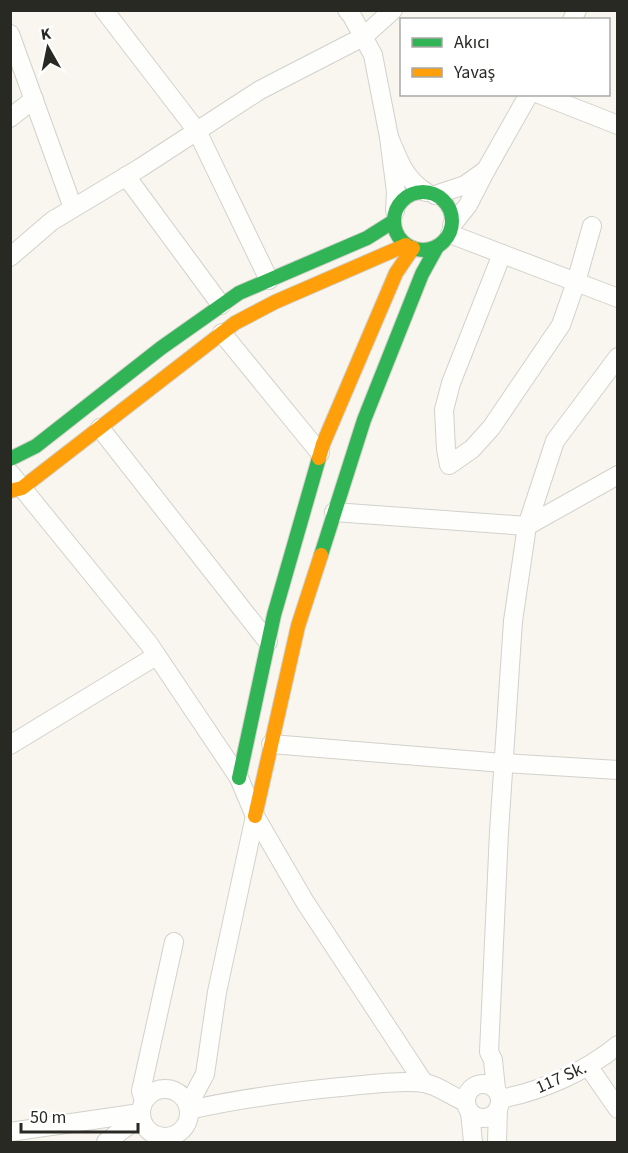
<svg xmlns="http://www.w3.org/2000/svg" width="628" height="1153" font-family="'Source Sans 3',sans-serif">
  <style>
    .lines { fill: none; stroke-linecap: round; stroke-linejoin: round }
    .street-casing { stroke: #d2d1cb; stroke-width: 20 }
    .fast-casing { stroke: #d2d1cb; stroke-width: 16 }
    .slow-casing { stroke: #d2d1cb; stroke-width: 16 }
    .street { stroke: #fefefc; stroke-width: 18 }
    .fast { stroke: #30b455; stroke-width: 14 }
    .slow { stroke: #ff9f0a; stroke-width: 14 }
    .labels { text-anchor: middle; stroke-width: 6; stroke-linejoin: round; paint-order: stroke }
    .street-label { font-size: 18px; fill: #292923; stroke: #fff }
  </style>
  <rect width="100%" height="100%" fill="#f8f6ee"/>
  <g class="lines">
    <defs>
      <g id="street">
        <path d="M104,10L197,131L269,280"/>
        <path d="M347,10L352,16L373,55L389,137"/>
        <path d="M572,20L577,10"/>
        <path d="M10,34L73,208"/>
        <path d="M539,94L618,125"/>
        <path d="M10,118L34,99"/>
        <path d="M486,170L529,94"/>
        <path d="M126,176L221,305"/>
        <path d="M435,195L465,185L486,170L468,205L452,225"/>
        <path d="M395,211L396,192L389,137C398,159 405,180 426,192"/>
        <path d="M450,234L618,298"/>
        <path d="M502,254L451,383L444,410L446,449L449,465L472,449L491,428L561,325L576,282L592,226"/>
        <path d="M10,257L52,221L140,168L260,90L363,37L393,10"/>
        <path d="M222,333L320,453"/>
        <path d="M100,428L268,642"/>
        <path d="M10,473L149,644L239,778L255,816L305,902L424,1083"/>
        <path d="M334,512L527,526L618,475"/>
        <path d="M271,744L503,763L618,770"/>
        <path d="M10,745L156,656"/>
        <path d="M588,1066L618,1109"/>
        <circle cx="483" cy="1101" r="17"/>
        <circle cx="165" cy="1113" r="24"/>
        <path d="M496,1089L493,1060L489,1052L499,832L513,621L527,526L555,441L618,357"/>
        <path d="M500,1099C542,1091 585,1072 618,1045"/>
        <path d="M144,1101L141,1091L174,942"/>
        <path d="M188,1106L205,1074L217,992L255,816"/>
        <path d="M189,1110C243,1098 296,1091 351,1086C372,1084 404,1080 424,1083C438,1085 452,1097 466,1102"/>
        <path d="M470,1112L473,1142"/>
        <path d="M10,1132L140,1113"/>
        <path d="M106,1142L140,1117"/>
        <path d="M497,1142L498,1109"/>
      </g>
      <g id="fast">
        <circle cx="423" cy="221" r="29"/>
        <path d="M10,459L36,446L161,348L239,293L367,238L394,221"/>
        <path d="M321,555L364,420L422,274L437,247"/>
        <path d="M239,778L274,615L319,458"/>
      </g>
      <g id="slow">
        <path d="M319,458L323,444L396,273L413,248"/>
        <path d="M10,491L22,488L235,323L275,302L406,245"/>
        <path d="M255,816L298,626L321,555"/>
      </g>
    </defs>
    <!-- street casing -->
    <use href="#street" class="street-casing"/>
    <!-- fast casing -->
    <use href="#fast" class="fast-casing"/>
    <!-- slow casing -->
    <use href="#slow" class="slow-casing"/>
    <!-- street -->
    <use href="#street" class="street"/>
    <!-- fast -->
    <use href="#fast" class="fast"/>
    <!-- slow -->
    <use href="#slow" class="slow"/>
  </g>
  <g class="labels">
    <!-- street labels -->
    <g class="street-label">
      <text transform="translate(561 1077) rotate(-24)" y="6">117 Sk.</text>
    </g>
  </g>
  <!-- border -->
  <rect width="628" height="1153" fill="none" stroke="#292923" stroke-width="24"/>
  <!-- legend -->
  <rect x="400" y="18" width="210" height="78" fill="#ffffff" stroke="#a9a9a7" stroke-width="1.5"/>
  <rect x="412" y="38" width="30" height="9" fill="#30b455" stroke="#a9a9a7" stroke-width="1.5"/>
  <text x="454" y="48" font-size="18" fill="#292923">Akıcı</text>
  <rect x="412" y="68" width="30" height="9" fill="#ff9f0a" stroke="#a9a9a7" stroke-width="1.5"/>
  <text x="454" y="78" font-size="18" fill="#292923">Yavaş</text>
  <!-- north arrow -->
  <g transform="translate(48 48) rotate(351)" stroke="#ffffff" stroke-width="4.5" paint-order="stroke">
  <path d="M0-4.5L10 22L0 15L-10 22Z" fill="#292923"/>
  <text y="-9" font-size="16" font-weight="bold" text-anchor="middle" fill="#292923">K</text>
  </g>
  <!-- scale -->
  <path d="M21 1123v9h117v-9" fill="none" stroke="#292923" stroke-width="3"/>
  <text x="30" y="1123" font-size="18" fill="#292923" stroke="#ffffff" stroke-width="4.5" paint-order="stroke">50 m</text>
</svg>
